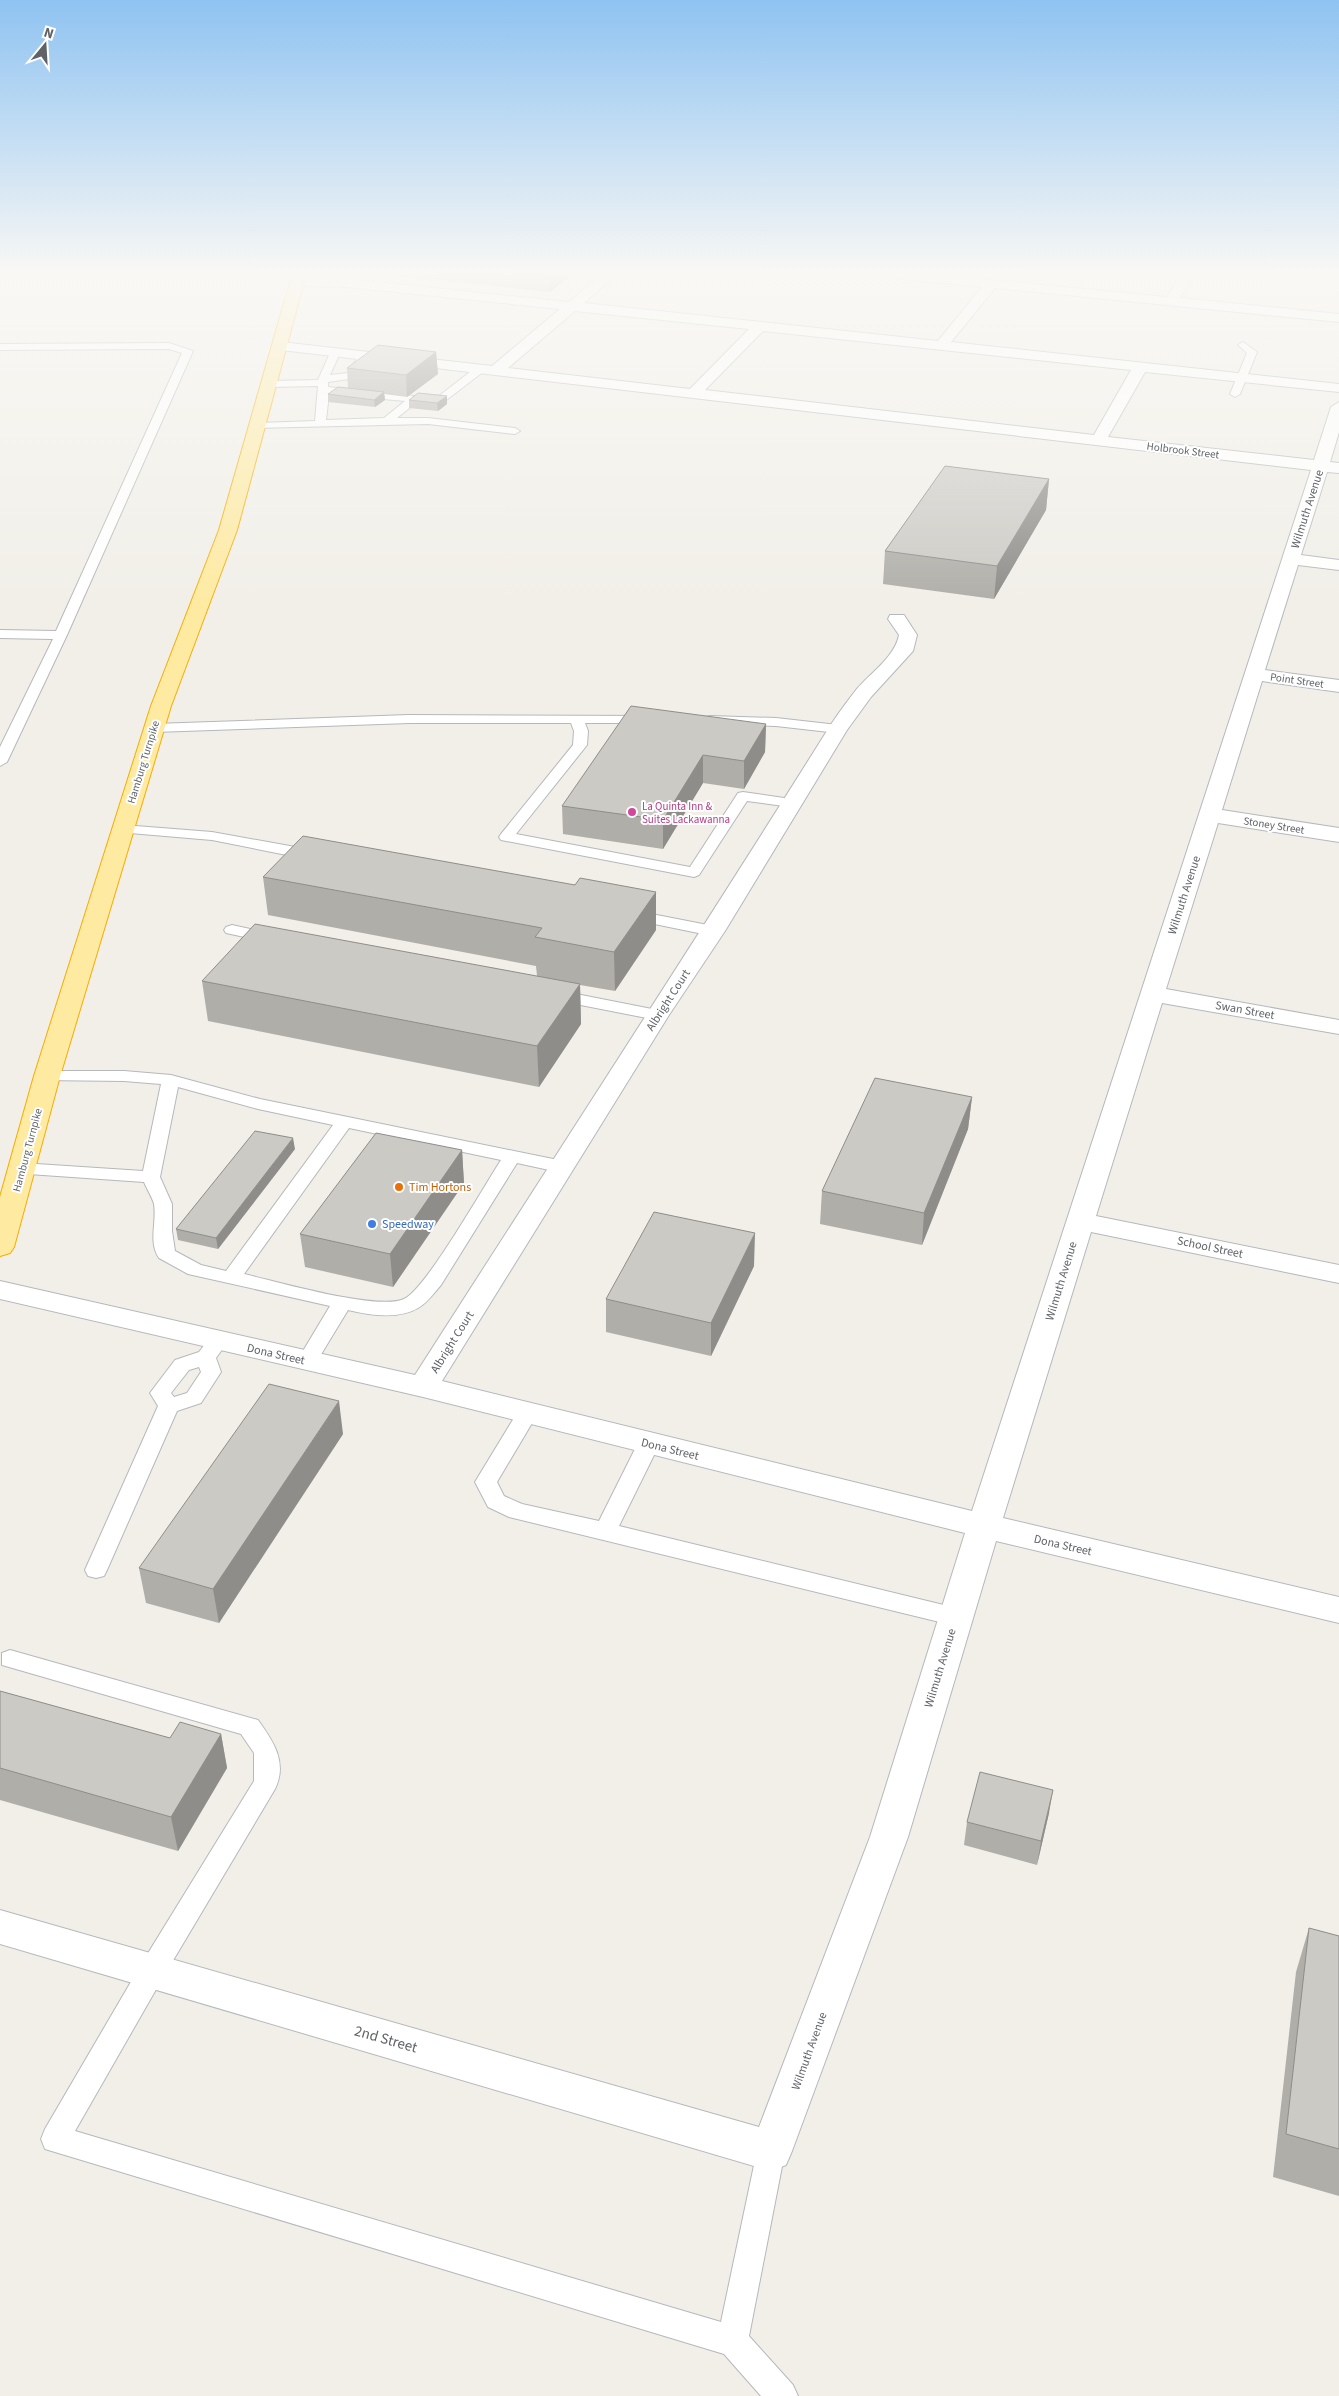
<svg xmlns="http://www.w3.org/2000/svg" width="1339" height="2396" font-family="'Source Sans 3',sans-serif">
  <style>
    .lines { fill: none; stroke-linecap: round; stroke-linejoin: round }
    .service-casing { stroke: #b5b8bc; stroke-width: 2 }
    .minor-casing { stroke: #b5b8bc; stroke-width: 2 }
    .trunk-casing { stroke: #f9ab00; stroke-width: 2 }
    .motorway-casing { stroke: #f9ab00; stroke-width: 2 }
    .service { fill: #fff; fill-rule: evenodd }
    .minor { fill: #fff; fill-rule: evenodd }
    .trunk { fill: #feeaa1; fill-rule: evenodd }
    .motorway { fill: #fde293; fill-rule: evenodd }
    .wall { fill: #afaea9 }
    .shaded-wall { fill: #8f8d8a }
    .building { fill: #cccac5; stroke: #8f8d8a }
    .hotel-dot { fill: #d1479c; stroke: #fff; stroke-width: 2 }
    .food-dot { fill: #e8710a; stroke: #fff; stroke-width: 2 }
    .shop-dot { fill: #3f7fe0; stroke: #fff; stroke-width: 2 }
    .labels { text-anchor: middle; stroke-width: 4; stroke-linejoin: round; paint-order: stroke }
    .far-street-label { font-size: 11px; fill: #5f6368; stroke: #fff }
    .far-hotel-label { font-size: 11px; fill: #b23c85; stroke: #fff; text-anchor: start }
    .street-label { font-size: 12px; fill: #5f6368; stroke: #fff }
    .food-label { font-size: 12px; fill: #c56008; stroke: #fff; text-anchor: start }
    .shop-label { font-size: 12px; fill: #366cbe; stroke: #fff; text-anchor: start }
    .near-street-label { font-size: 15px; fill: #5f6368; stroke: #fff }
  </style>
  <rect width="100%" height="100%" fill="#f1efe8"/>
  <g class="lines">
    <defs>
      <g id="service">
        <path d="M384,271H392C389,279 381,288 372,287V283Z"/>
        <path d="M1243,342L1257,352L1240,394L1235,397L1230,394L1247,353L1238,345Z"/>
        <path d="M169,343L193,351L67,635L7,762L0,766V747L53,639L0,638V630L56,631L182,353L169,349L0,350V344Z"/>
        <path d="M335,350L340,353L330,375L348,373L359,355L367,357L356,378L328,382V387L414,396H439L475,368H483V372L445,401L417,402L397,418H428L515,428L520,431L515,434L428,424L254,428L253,426L258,423L315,421L318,386L270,387L265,384L270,381L318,380L330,353ZM329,394L405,401L384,418L326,420Z"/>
        <path d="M409,715L653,716L655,719L648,723H585L588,731L587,745L516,834L690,867L738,793L743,792L791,799L798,803L791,807L747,801L699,875L694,877L501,840L499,837L501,834L573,745L574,731L571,723H409L154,732L147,728L154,724Z"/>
        <path d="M710,716L776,718L838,725L845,729L838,733L776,726L705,723L703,720L705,717Z"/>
        <path d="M123,825L212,832L312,850L320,855L312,860L212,840L118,832L116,829Z"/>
        <path d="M631,910L713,926L719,928L721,931L719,934L713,936L625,918L623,915L625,912Z"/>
        <path d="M232,925L278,935L280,938L278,941L272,943L226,933L224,930L226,927Z"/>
        <path d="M556,990L657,1010L663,1011L665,1015L663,1019L657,1020L550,999L548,995L550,991Z"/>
        <path d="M47,1071H124L171,1075L260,1099L563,1161L570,1163L572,1167L570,1171L563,1173L517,1163L441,1285C434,1293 427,1303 418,1308C398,1320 369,1315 348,1310L314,1366L307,1368L300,1366L297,1361L330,1306L188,1274L159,1258C148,1242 157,1222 154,1204C152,1197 147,1189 144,1182L14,1173L12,1169L14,1165L21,1163L143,1171L161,1084L124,1081L41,1080L38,1076L41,1072ZM178,1087L258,1109L333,1125L226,1271L201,1265L175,1251L172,1231V1204L160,1177ZM349,1128L501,1160C484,1186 426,1289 404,1299C378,1311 275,1281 244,1274Z"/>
        <path d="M219,1333L226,1335L229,1340L216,1358L221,1372L201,1403L177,1411L107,1570L104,1576L96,1578L88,1576L85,1570L158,1406L150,1393L175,1360L199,1352L212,1335ZM199,1367L201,1372L187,1393L174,1397L171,1393L189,1370Z"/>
        <path d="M527,1406L534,1408L538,1413L497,1482L504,1496L522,1504L599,1521L638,1443L641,1438L649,1436L657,1438L660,1443L619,1526L956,1608L964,1611L968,1617L964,1623L956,1626L509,1517L488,1507L475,1482L520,1408Z"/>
        <path d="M10,1650L258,1720C273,1741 288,1762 275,1789L162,1979L75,2131L721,2322L757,2151L761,2141L771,2137L781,2141L785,2151L749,2336L793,2385L798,2396H761L724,2354L45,2149L41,2139L45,2129L142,1963L254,1781V1753L241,1734L2,1665V1653Z"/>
      </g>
      <path id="minor" d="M606,271H621L584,303L938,341L982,287L859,275L853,271H897L1167,297L1183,271H1195L1180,298L1339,314V322L995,288L951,342L1339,384V392L1145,372L1108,437L1314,460L1331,407L1339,402V432L1330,462L1339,463V473L1327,472L1301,555L1339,560V570L1298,565L1265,670L1339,680V692L1262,681L1222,810L1339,828V842L1218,823L1166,989L1339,1020V1034L1162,1003L1096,1216L1339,1265V1283L1091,1232L1003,1518L1339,1597V1623L996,1541L908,1837L792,2151L786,2165L771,2171L0,1944V1910L759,2127L870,1837L965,1533L423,1397L0,1299V1281L415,1375C552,1161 690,949 825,734C834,719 845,704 856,690C870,673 895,657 899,635L888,619L890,615H904L917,635L913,651L871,697L847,730L725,931L669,1015L442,1381L972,1511L1311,470L281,350L274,346L281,342L492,366L560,309L347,287L297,286L290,282L297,278L347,279L569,302ZM575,311L749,329L690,389L508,368ZM763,331L1131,370L1094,435L705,390Z"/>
      <path id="trunk" d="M297,278L304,282L237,530L171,706L60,1076L14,1247L10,1253L0,1256V1197L34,1076L151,706L219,530L290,282Z"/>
      <path id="motorway" d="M302,271H317L302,285H292L290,282Z"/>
    </defs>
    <!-- service casing -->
    <use href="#service" class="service-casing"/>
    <!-- minor casing -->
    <use href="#minor" class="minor-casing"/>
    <!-- trunk casing -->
    <use href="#trunk" class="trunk-casing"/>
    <!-- motorway casing -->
    <use href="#motorway" class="motorway-casing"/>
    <!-- service -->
    <use href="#service" class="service"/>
    <!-- minor -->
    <use href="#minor" class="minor"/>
    <!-- trunk -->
    <use href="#trunk" class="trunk"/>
    <!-- motorway -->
    <use href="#motorway" class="motorway"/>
  </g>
  <!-- wall -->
  <g class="wall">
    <path d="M392,271H577L550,292L392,275Z"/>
    <path d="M436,352L438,374L407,397L384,394L385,400L375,407L328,402V394L348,388L347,368Z"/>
    <path d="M409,400L447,404L438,411L409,408Z"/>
    <path d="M1049,479L1046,510L994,599L883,584L885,551Z"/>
    <path d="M766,724L765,752L744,789L703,783L663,849L563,834L562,806Z"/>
    <path d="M263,877L575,885L656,892V930L615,991L580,985L581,1024L539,1087L208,1021L202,981L537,976L536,966L268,915Z"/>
    <path d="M972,1097L968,1129L922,1245L820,1224L822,1191Z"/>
    <path d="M295,1149L218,1249L178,1240L176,1229Z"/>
    <path d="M462,1150L464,1183L393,1287L305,1267L300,1234Z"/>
    <path d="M754,1266L711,1356L606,1332V1299Z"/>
    <path d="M343,1434L219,1623L146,1603L139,1568Z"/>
    <path d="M0,1691L170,1738L221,1734L227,1768L178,1851L0,1800Z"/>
    <path d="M1049,1813L1037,1865L964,1845L967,1822Z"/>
    <path d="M1309,1928L1339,1936V2196L1273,2177L1296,1972Z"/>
  </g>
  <!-- shaded-wall -->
  <g class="shaded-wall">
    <path d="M549,271H577L550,292Z"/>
    <path d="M436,352L438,374L407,397L406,375Z"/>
    <path d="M384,392L385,400L375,407L374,400Z"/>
    <path d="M447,396V404L438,411L437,403Z"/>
    <path d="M1049,479L1046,510L994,599L997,566Z"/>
    <path d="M766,724L765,752L744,789V761Z"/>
    <path d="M703,755V783L663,849V820Z"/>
    <path d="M656,892V930L615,991L614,952Z"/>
    <path d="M580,984L581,1024L539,1087L537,1046Z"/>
    <path d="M972,1097L968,1129L922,1245L924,1213Z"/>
    <path d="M293,1138L295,1149L218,1249L216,1238Z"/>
    <path d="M462,1150L464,1183L393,1287L390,1254Z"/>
    <path d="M755,1233L754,1266L711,1356V1323Z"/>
    <path d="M339,1401L343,1434L219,1623L213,1589Z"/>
    <path d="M221,1734L227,1768L178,1851L171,1817Z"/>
    <path d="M1053,1790L1049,1813L1037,1865L1041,1841Z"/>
  </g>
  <!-- building -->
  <g class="building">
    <path d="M378,345L436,352L406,375L347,368Z"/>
    <path d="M338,387L384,392L374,400L328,394Z"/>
    <path d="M418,393L447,396L437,403L409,400Z"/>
    <path d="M945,466L1049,479L997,566L885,551Z"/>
    <path d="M631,706L766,724L744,761L703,755L663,820L562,806Z"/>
    <path d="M303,836L575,885L580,878L656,892L614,952L535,937L542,928L263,877Z"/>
    <path d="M255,924L580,984L537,1046L202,981Z"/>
    <path d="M875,1078L972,1097L924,1213L822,1191Z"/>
    <path d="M255,1131L293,1138L216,1238L176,1229Z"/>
    <path d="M376,1133L462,1150L390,1254L300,1234Z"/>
    <path d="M654,1212L755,1233L711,1323L606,1299Z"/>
    <path d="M269,1384L339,1401L213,1589L139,1568Z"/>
    <path d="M0,1691L170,1738L180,1722L221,1734L171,1817L0,1768Z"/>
    <path d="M980,1772L1053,1790L1041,1841L967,1822Z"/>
    <path d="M1309,1928L1339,1936V2149L1286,2134Z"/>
  </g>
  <!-- sky -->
  <linearGradient id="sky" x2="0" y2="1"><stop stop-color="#8fc3f1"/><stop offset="0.45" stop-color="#f9f8f5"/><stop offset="1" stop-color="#f9f8f5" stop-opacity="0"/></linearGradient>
  <rect width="1339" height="606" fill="url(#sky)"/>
  <!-- markers -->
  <circle class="hotel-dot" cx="632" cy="812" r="5"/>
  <circle class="food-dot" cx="399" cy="1187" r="5"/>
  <circle class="shop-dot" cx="372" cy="1224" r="5"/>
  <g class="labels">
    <!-- far-street labels -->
    <g class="far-street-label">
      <text transform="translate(1183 450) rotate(7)" y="4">Holbrook Street</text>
      <text transform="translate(1297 680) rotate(8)" y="4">Point Street</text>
      <text transform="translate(143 762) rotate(-73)" y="4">Hamburg Turnpike</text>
      <text transform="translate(1274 825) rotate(9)" y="4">Stoney Street</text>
      <text transform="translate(27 1150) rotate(-75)" y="4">Hamburg Turnpike</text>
    </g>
    <!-- far-hotel labels -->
    <g class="far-hotel-label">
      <text x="642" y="810">La Quinta Inn &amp;<tspan x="642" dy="13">Suites Lackawanna</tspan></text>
    </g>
    <!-- street labels -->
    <g class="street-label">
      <text transform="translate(1307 509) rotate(-72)" y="4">Wilmuth Avenue</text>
      <text transform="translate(1184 895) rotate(-72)" y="4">Wilmuth Avenue</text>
      <text transform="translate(668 1000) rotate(-57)" y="4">Albright Court</text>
      <text transform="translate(1245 1010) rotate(10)" y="4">Swan Street</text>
      <text transform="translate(1210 1247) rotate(12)" y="4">School Street</text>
      <text transform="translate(1061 1281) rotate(-73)" y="4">Wilmuth Avenue</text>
      <text transform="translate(452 1342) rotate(-58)" y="4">Albright Court</text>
      <text transform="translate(276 1354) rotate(13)" y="4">Dona Street</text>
      <text transform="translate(670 1449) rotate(14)" y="4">Dona Street</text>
      <text transform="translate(1063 1545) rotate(13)" y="4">Dona Street</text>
      <text transform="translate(940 1668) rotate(-73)" y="4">Wilmuth Avenue</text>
      <text transform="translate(809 2051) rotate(-70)" y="4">Wilmuth Avenue</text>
    </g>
    <!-- food labels -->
    <g class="food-label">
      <text x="409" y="1191">Tim Hortons</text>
    </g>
    <!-- shop labels -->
    <g class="shop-label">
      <text x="382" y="1228">Speedway</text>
    </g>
    <!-- near-street labels -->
    <g class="near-street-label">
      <text transform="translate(386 2039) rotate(16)" y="5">2nd Street</text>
    </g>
  </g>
  <!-- north arrow -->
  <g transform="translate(45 45) rotate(18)" stroke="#ffffff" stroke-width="4" paint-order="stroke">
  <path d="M0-4L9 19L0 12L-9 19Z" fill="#5f6368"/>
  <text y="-8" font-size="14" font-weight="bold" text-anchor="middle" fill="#5f6368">N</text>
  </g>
</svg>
